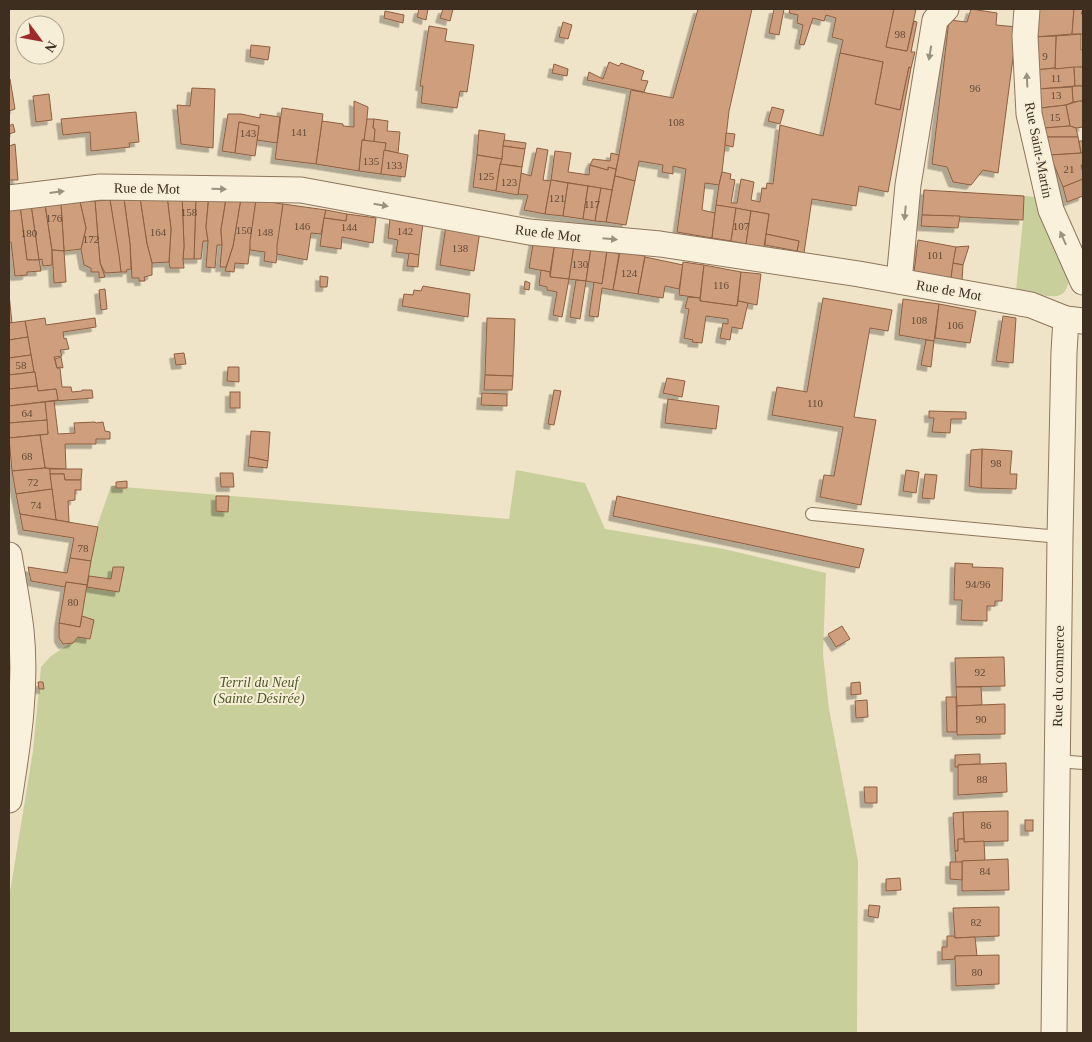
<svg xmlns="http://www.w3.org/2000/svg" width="1092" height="1042" font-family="Georgia,serif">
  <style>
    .green { fill: #c9cf9b }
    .building { fill: #cf9f7d; stroke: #8d5f41; filter: url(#shadow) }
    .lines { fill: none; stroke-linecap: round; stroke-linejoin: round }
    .service-casing { stroke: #8d765c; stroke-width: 14 }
    .minor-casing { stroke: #8d765c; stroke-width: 27 }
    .service { stroke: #faf1dc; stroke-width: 12 }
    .minor { stroke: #faf1dc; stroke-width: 25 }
    .oneway { fill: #9c907e }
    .labels { text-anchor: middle; stroke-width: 4; stroke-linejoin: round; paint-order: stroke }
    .number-label { font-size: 11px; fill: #624a37 }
    .street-label { font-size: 14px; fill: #3d2e20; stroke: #f7eed8 }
    .park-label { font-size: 14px; font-style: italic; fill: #4d5a26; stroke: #f7eed8 }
  </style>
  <defs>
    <filter id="shadow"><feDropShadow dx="-4.5" dy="4.5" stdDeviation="0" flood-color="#0004"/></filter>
  </defs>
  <rect width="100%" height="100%" fill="#f0e4c8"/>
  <!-- green -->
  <g class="green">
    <path d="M1024,196L1037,197L1069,278C1068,284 1067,292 1060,295C1051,299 1026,292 1016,290L1023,220Z"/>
    <path d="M516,470L585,483L605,529L724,549L826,573L823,654L829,709L858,861L857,1033H9V898L33,751L41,667L50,657L74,640L79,626L97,526L111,486L509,519Z"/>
  </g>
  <!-- building -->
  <g class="building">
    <path d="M419,9H428L426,20L417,17Z"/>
    <path d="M443,9H453L450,21L440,18Z"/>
    <path d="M698,9H752L729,111L722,172L719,185L705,183L702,210L715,213L712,238L677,232L686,169L673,166V174L662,172L663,165L639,161L635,181L615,176L631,90L673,98Z"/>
    <path d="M774,9H784L779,35L769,33Z"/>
    <path d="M787,9H894L886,47L907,51L914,21L917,22L911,52H915L911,68L909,67L900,110L875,104L883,62L840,53L843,40L832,37L836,18L826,15L824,21L813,18L804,45L799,44L803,25L797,23L798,15L789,13L790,9Z"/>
    <path d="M894,9H916L907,51L886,47Z"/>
    <path d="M971,9L997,13L996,25L1017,27L998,173L983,170L971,185L953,182L947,167L932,164L949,20L967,22Z"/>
    <path d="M1037,9H1074L1072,34L1034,37Z"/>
    <path d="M1074,9H1083L1081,14H1083V34H1072Z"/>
    <path d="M385,11L404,15L403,23L384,18Z"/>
    <path d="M563,22L572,25L568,39L559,37Z"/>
    <path d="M429,26L447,29L445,41L474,45L467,92L460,91L457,108L421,103L423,86H420Z"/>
    <path d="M1081,34V50H1083V67L1055,69L1056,36Z"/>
    <path d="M1056,36L1055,68L1035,70L1034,37Z"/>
    <path d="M251,45L270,47L268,60L250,57Z"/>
    <path d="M840,53L883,62L875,104L900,110L909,67L911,68L888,192L859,186L856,206L812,199L804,253L797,251L799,241L766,234L769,214L716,205L719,185L722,172L731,174L730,179L735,180L731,203H737L741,179L754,182L751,200L760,202L762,188L766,189L767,183L773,184L780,125L823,136Z"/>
    <path d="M609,62L619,66L621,63L644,71L641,80L648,81L644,92L587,80L589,72L603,79Z"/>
    <path d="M554,64L568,69L567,76L552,73Z"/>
    <path d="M1074,67L1075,86L1038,89L1035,70L1055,68V69Z"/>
    <path d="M1074,67H1083V86H1075Z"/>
    <path d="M10,79L15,109L9,111V80Z"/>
    <path d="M1075,86H1083V101L1073,102L1072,87Z"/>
    <path d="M1072,87L1073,102L1066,105L1041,108L1038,89Z"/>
    <path d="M192,88L215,89L213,148L181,144L177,105L190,106Z"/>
    <path d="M49,94L52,120L36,122L33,96Z"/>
    <path d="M354,101L368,107L366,129L364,140H362L359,171L316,164L322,121L343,124V126L354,127Z"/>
    <path d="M1079,101H1083V127L1076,128L1070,126L1066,105Z"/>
    <path d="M1066,105L1070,126L1044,128L1041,108Z"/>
    <path d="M772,107L784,110L780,124L768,121Z"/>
    <path d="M282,108L323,114L316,164L275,159Z"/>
    <path d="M136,112L139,142L129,143L130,147L91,151L90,132L63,135L61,119Z"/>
    <path d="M228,114H241L260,118V114L280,117L277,143L257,140L259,126L239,122L235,153L222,151Z"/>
    <path d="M367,119H374L373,128L375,129L374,142L364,140Z"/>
    <path d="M374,119L388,121L387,131L400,132L398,153L384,150L386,143L374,142L375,129L373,128Z"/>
    <path d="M239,122L259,126L255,156L235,153Z"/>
    <path d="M13,124L15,132L9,134V126Z"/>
    <path d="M1070,126L1076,128L1078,137H1046L1044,128Z"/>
    <path d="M479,130L505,134L502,159L477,155Z"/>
    <path d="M726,133L735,134L733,147L725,145Z"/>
    <path d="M1046,137H1078L1081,153L1050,155Z"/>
    <path d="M362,140L386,143L381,174L359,171Z"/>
    <path d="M504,140L526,143L525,149L503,146Z"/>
    <path d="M1079,141H1083V153H1081Z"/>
    <path d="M15,144L18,180H9V146Z"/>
    <path d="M503,146L525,149L522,167L500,164L502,159Z"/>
    <path d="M537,148L548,150L543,180L551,181L545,214L524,210L528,195L518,194L521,173L531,176Z"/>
    <path d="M384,150L408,155L405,177L381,174Z"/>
    <path d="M555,151L571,153L568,172L589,175L590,165L608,170V167L616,169L612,190L551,180Z"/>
    <path d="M611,153L619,155L616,169L608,167V170L590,165L593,159L610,161Z"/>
    <path d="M1083,153V166L1081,165L1083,173V179L1063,187L1050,155Z"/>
    <path d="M477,155L502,159L500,164L496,191L473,187Z"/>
    <path d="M500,164L522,167L518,195L496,191Z"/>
    <path d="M615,176L635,181L626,225L606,222Z"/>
    <path d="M1083,179V196L1067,202L1063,187Z"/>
    <path d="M551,180L568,183L563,216L545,214Z"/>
    <path d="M568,183L588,186L583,219L563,216Z"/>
    <path d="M588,186L601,188L595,221L583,219Z"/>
    <path d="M601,188L612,190L606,222L595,221Z"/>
    <path d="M924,190L1024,196L1023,220L922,215Z"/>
    <path d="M209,194L206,227L208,241H203L201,259H194L196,195Z"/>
    <path d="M209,194L226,199L221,230L222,245H217L215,268L206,267L208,241L206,227Z"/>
    <path d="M182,195H196L194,259H183L184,246Z"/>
    <path d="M182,195L184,246L183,259L184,268H170L169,262L171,229L167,196Z"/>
    <path d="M167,196L171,229L169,262L152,263L147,244L140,198Z"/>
    <path d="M140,198L147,244L152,263V275L144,277L145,281H139V278H132L130,244L124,199Z"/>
    <path d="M241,198L256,200L248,264L235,263L234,272L225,271L233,246Z"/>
    <path d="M241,198L233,246L226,267H220L222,245L221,230L226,199Z"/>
    <path d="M124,199L130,244L131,269L126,270L127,272H121L110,200Z"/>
    <path d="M110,200L119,255L121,272L105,273L100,263L95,201Z"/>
    <path d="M256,200L283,204L276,263L264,261L265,252L250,250V241Z"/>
    <path d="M95,201L100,263L105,277L99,278V272H91V268L84,265L81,249L86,228L80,202Z"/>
    <path d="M80,202L86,228L81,249L64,251L61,204Z"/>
    <path d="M45,204L52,250V265L43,266L42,259L39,260L31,205Z"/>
    <path d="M45,204H61L64,251L52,250Z"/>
    <path d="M283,204L326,210L321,234L311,233L307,260L277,254V246Z"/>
    <path d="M31,205L39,260H27L20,206Z"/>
    <path d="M716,205L736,208L731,241L712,238Z"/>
    <path d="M20,206L27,260H39L41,271L27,272V275L15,276L11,242H9V207Z"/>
    <path d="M736,208L751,211L746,244L731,241Z"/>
    <path d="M326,210L347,214L346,221L324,218Z"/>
    <path d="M751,211L769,214L764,247L746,244Z"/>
    <path d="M347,214L376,218L373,243L342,237L341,249L320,246L324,218L346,221Z"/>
    <path d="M922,215L960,216L958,228L921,226Z"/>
    <path d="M390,219L401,222V220L423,223L419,255L396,252L398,240L388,238Z"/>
    <path d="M446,226L480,231L474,271L440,265Z"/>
    <path d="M766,234L799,241L797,251L765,245Z"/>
    <path d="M534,239L555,242L550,272L529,268Z"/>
    <path d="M918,240L956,247L951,278L914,272Z"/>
    <path d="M555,242L574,246L569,279L550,277Z"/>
    <path d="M574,246L591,248L586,281L569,279Z"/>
    <path d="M969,246L963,265L953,263L956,247Z"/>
    <path d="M591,248L607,251L602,284L586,281Z"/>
    <path d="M52,250L64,251L66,282L54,283Z"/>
    <path d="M607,251L619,254L613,290L602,288L598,317L589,316L594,282L602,284Z"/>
    <path d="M620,252L645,256L638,294L613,290Z"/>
    <path d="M409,253L419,255L418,267L407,266Z"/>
    <path d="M645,257L683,265L679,289L665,286L663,298L638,294Z"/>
    <path d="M683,262L704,265L700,298L679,295Z"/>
    <path d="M953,263L963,265L962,280L951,278Z"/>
    <path d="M704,265L741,272L737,306L700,301Z"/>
    <path d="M541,270L550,272V277L569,279L562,317L553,315L557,292L547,290V287L539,285Z"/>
    <path d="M741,272L761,274L757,305L738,301Z"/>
    <path d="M320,276L328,277L327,287H320Z"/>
    <path d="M576,280L586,281L580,319L570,317Z"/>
    <path d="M525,281L530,283L529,290L524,289Z"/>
    <path d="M423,286L470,294L468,317L402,306L404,294L413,295L414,290L421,291Z"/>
    <path d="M105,289L107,309L101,310L99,290Z"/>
    <path d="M9,294L12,323H9Z"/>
    <path d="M688,297L700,298V301L737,306L738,301L748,303L742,329L732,327L730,340L720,338L723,323L728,324V319L706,316L702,343L692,342L693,340L684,338L689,309L685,308Z"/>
    <path d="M823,298L892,310L888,331L870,328L854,417L876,420L861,505L820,497L824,475L834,476L843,427L772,415L777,387L807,392Z"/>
    <path d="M903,299L939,304L934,341L899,335Z"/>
    <path d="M939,304L976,311L970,343L935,338Z"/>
    <path d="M1003,316L1016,318L1013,363L996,361Z"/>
    <path d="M45,318L46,325L95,318L96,327L63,332L64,339L66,338L69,349L60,350L62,356L54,357L57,368H60L62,387H71L72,392L82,391V390H92L93,398L54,401L58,400L56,389L38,391L35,372H34L25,321Z"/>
    <path d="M487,318L515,319L513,376L485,375Z"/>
    <path d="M25,321L28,337L9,340V323Z"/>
    <path d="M28,337L31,355L9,358V340Z"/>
    <path d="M926,340L934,341L931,367L921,365Z"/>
    <path d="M184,353L186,364L176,365L174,354Z"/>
    <path d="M31,355L34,372L9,375V358Z"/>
    <path d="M61,357L63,368L60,367L57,368L55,359Z"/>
    <path d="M228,367H239V382L227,381Z"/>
    <path d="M35,372L37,386L9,389V375Z"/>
    <path d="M485,375L513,376L512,390H484Z"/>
    <path d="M667,378L685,381L682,397L663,393Z"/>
    <path d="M37,386L38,391L56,389L58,400L9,406V389Z"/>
    <path d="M554,390L561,391L554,425L548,424Z"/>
    <rect x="230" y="392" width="10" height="16"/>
    <path d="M482,393L507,394V406L481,405Z"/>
    <path d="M668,399L719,406L716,429L665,423Z"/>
    <path d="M54,401L58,434L75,433L74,423L95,422L96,423L103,422L105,431L110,432V439H96V444H65L66,469L45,468L40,435L48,434L45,402Z"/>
    <path d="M45,402L47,420L9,423V406Z"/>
    <path d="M929,411L966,412V419H951L950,433L932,432L934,418H929Z"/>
    <path d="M47,420L48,434L9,438V423Z"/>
    <path d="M251,431L270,432L268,461L249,457Z"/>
    <path d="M40,435L45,468L12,471L9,438Z"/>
    <path d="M982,449L1012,451L1010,474H1017L1016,489L981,488Z"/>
    <path d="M982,449L981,488L969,486L971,450Z"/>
    <path d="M249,457L268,461L267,468L248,466Z"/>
    <path d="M45,468L50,469L52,489L16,494L12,471Z"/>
    <path d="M50,469H82L81,480H65L64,474H50Z"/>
    <path d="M906,470L919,472L916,493L903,491Z"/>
    <path d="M220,473H233L234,487H221Z"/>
    <path d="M50,474H64L65,480H81V490H75V500L68,501L69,522L56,520Z"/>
    <path d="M925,474L937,475L934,499L922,498Z"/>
    <path d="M127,481V488H116V482Z"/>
    <path d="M52,489L56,520L20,514L16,494Z"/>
    <path d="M216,496H229L228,512L216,511Z"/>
    <path d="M617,496L864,549L859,568L613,516Z"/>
    <path d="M20,514L98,527L91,561L70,558L74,538L23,530Z"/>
    <path d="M70,558L91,561L87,585L66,582L65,587L31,581L28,567L67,573Z"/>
    <path d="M955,563L973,564L972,567L1003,568L1002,601H995V606H987V621L961,620L962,600H954Z"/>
    <path d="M113,567H124L119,592L87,587L89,576L111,579Z"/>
    <path d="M66,582L87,585L80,627L59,623Z"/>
    <path d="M82,616L94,620L90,639L78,637L73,643L63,644L59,638V623L80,627Z"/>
    <path d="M842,626L850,639L836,647L828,634Z"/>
    <path d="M1004,657L1005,686L956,687L955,658Z"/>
    <path d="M38,682H43L44,689H39Z"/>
    <path d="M860,682L861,694L851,695V683Z"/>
    <path d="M956,687H981L982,705L957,706Z"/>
    <path d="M946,697H956L957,732H947Z"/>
    <path d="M867,700L868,717L856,718L855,701Z"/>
    <path d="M1005,704V734L957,735V706Z"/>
    <path d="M980,754V764L958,765V767H955V755Z"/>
    <path d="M1006,763L1007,792L958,795V765Z"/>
    <path d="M864,787H877V803H865Z"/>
    <path d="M1008,811V841L964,842L963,812Z"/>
    <path d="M963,812L964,839H958V851H955L953,813Z"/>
    <rect x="1025" y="820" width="8" height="11"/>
    <path d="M958,839H964V842L984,841L985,861H962V862L956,863L955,851H958Z"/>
    <path d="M1008,859L1009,890L962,891V861Z"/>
    <path d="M950,862H962V880L950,879Z"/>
    <path d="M900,878L901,890L886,891V879Z"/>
    <path d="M869,905L880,906L878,918L868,916Z"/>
    <path d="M999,907V936L955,938L953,908Z"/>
    <path d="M947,936H954L955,938L975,937L977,956H955V959L942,960V947H947Z"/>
    <path d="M999,955V984L956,986L955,956Z"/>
  </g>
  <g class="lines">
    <defs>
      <g id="service">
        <path d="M812,514L1060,537"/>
        <path d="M1057,761L1083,763"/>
      </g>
      <g id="minor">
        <path d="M1027,9L1025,36L1029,114L1051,210L1083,282"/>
        <path d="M9,198L100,187L301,190L529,232L660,244L859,274L1031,305L1066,319L1083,321"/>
        <path d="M899,281L908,185L935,20L946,9"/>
        <path d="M9,555C13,580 18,605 21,630C27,687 18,744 9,800"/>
        <path d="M1054,1033L1060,537L1064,352L1066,319"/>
      </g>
    </defs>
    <!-- service casing -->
    <use href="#service" class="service-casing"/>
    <!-- minor casing -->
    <use href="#minor" class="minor-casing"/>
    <!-- service -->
    <use href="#service" class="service"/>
    <!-- minor -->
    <use href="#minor" class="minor"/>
  </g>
  <!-- one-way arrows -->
  <defs><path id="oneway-solid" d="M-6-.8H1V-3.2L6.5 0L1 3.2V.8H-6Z" transform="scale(1.25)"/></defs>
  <g class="oneway">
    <use href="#oneway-solid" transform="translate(930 53) rotate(99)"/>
    <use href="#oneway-solid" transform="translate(1027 80) rotate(-93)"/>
    <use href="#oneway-solid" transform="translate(219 189) rotate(1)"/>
    <use href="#oneway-solid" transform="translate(57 192) rotate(-7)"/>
    <use href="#oneway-solid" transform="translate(381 205) rotate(10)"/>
    <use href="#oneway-solid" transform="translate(905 213) rotate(96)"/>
    <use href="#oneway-solid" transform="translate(1063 238) rotate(-114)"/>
    <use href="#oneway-solid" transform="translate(610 239) rotate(5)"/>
  </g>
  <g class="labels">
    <!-- number labels -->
    <g class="number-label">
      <text x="900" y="38">98</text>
      <text x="1045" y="60">9</text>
      <text x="1056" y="82">11</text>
      <text x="975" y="92">96</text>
      <text x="1056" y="99">13</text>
      <text x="1055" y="121">15</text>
      <text x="676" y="126">108</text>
      <text x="299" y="136">141</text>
      <text x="248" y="137">143</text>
      <text x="371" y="165">135</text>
      <text x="394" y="169">133</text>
      <text x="1069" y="173">21</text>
      <text x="486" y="180">125</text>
      <text x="509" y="186">123</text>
      <text x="557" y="202">121</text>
      <text x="592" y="208">117</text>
      <text x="189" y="216">158</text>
      <text x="54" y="222">176</text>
      <text x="302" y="230">146</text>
      <text x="741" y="230">107</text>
      <text x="349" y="231">144</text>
      <text x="244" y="234">150</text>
      <text x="405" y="235">142</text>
      <text x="158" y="236">164</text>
      <text x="265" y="236">148</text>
      <text x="29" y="237">180</text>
      <text x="91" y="243">172</text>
      <text x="460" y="252">138</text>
      <text x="935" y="259">101</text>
      <text x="580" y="268">130</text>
      <text x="629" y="277">124</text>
      <text x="721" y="289">116</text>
      <text x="919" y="324">108</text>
      <text x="955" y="329">106</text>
      <text x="21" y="369">58</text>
      <text x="815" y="407">110</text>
      <text x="27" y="417">64</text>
      <text x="27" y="460">68</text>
      <text x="996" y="467">98</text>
      <text x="33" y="486">72</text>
      <text x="36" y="509">74</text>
      <text x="83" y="552">78</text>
      <text x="978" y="588">94/96</text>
      <text x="73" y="606">80</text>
      <text x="980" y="676">92</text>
      <text x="981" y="723">90</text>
      <text x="982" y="783">88</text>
      <text x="986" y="829">86</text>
      <text x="985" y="875">84</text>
      <text x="976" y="926">82</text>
      <text x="977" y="976">80</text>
    </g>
    <!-- street labels -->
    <g class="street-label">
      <text transform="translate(1039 150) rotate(79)" y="5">Rue Saint-Martin</text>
      <text transform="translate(147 188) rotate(1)" y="5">Rue de Mot</text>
      <text transform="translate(548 233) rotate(7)" y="5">Rue de Mot</text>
      <text transform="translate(949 290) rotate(10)" y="5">Rue de Mot</text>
      <text transform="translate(1058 676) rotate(-89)" y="5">Rue du commerce</text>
    </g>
    <!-- park labels -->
    <g class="park-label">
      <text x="259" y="687">Terril du Neuf<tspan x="259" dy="16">(Sainte Désirée)</tspan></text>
    </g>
  </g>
  <!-- border -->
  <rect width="1092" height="1042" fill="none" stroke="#3d2e20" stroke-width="20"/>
  <!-- north arrow -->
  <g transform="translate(40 40) rotate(122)"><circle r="24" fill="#f7eed8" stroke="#ada18e"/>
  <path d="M0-4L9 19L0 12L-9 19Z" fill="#9e2a2b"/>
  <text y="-8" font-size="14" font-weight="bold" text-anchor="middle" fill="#3d2e20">N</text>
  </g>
</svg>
